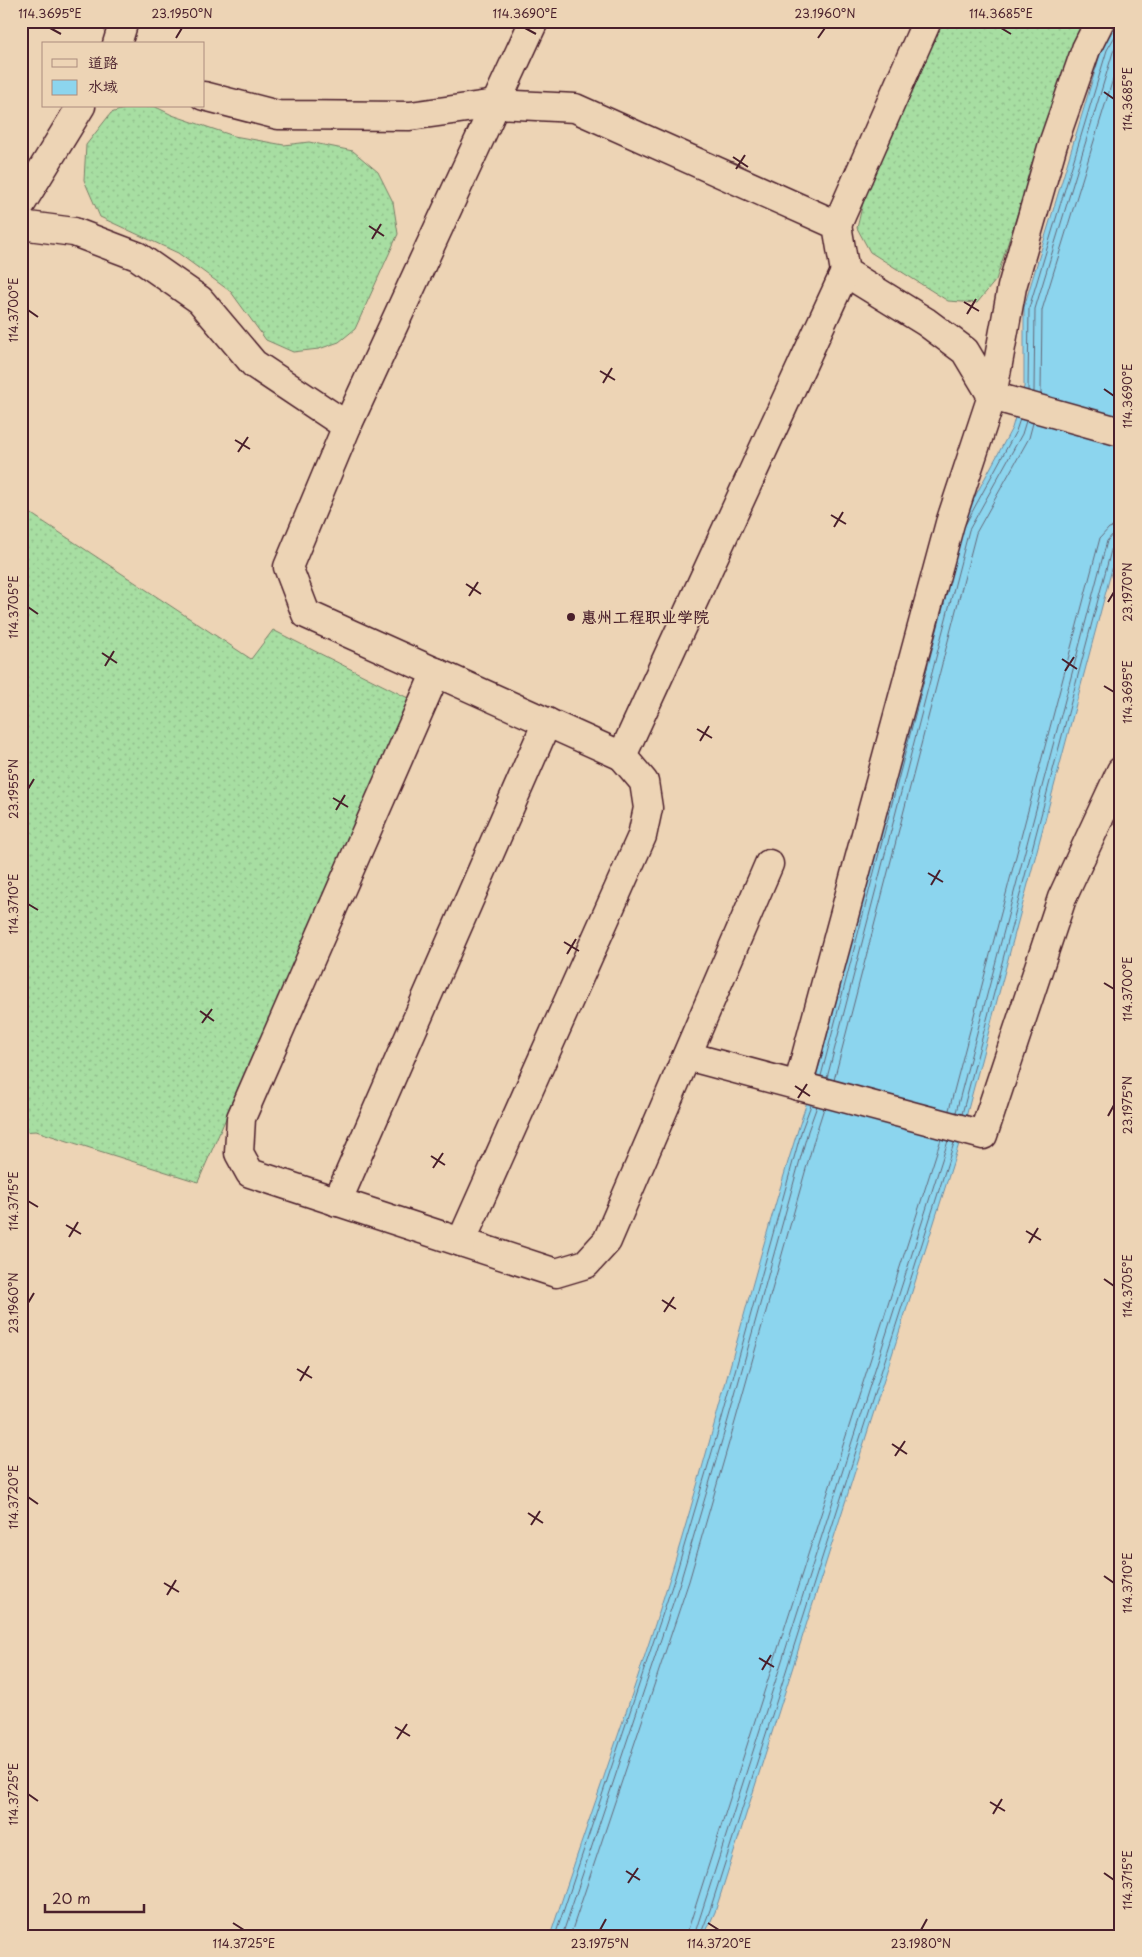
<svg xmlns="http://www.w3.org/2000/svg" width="1142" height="1957" font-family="'Playpen Sans','LXGW WenKai TC',sans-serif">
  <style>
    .grass { fill: url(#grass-dots); stroke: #787e66 }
    .water { fill: #8cd5ee; stroke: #728ca0 }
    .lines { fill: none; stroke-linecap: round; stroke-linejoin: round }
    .shore { stroke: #646879; stroke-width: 1 }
    .minor-casing { stroke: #4a1f2b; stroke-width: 31 }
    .minor { stroke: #edd4b5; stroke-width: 28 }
    .ticks { fill: none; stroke: #4a1f2b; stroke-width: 2 }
    .poi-dot { fill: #4a1f2b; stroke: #edd4b5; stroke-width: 2 }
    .labels { text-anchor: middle; stroke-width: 4; stroke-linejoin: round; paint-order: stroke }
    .poi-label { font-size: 16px; font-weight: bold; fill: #4a1f2b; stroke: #edd4b5; text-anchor: start }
    .neatline { fill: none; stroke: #4a1f2b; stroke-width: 2 }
    .ticks-label { font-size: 12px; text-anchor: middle; fill: #4a1f2b }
  </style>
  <defs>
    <pattern id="grass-dots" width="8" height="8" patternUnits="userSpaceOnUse" patternTransform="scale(1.25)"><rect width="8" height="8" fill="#a7dea2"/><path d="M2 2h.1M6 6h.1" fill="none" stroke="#91be8c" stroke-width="1.8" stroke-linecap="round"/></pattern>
  </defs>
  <rect width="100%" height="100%" fill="#edd4b5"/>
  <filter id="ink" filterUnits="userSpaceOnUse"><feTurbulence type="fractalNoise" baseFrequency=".02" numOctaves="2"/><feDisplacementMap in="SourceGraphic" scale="10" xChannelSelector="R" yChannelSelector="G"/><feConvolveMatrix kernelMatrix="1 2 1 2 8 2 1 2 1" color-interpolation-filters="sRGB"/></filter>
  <g filter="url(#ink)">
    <!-- grass -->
    <g class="grass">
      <path d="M937,21H1086L1067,61L996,280L977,303L948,301L870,252L857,228L868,182Z"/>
      <path d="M132,106H154L172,115L234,136L284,145L309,142L353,151L378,172L393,202L398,234L355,329L339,342L319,349L293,352L266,340L231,292L178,253L100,217L84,180L86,145L111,113Z"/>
      <path d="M21,507L251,659L273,630L410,699L198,1182L36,1131L21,1132Z"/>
    </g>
    <!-- water -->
    <path class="water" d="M1118,21H1121V535L958,1147L715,1912L704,1936H550C590,1815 633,1696 671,1574C723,1405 762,1231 820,1063L959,526L1012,428L1024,387V307L1102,48Z"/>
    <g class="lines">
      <!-- shore -->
      <g class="shore">
        <path d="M1028,391L1029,308L1107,50L1121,26"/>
        <path d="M1034,392L1035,309L1113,52L1121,38"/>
        <path d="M1041,394L1042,310L1121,53"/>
        <path d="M965,525L1016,431L1020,419"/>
        <path d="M821,1076L947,592"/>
        <path d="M827,1078L969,530L1022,434L1026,421"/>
        <path d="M834,1080L976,533L1029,438L1033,423"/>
        <path d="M949,1110L1100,538L1109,528L1121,525"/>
        <path d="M956,1112L1107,541L1113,534L1121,532"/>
        <path d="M962,1114L1113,543L1116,539L1121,538"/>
        <path d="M555,1936L675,1577L722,1418L802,1129L811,1105"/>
        <path d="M562,1936L681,1579L728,1420L808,1131L817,1106"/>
        <path d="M570,1936L689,1581L735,1422L816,1133L824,1108"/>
        <path d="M686,1936L941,1139"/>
        <path d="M694,1936L948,1141"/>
        <path d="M700,1936L710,1910L954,1143"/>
      </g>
      <defs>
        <g id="minor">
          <path d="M534,21L347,426L288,567L306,614L622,756"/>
          <path d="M117,44L124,21"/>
          <path d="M204,96L278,115L410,116L495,104L575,108L837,225L845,272L926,322L965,351L992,396L1121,432"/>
          <path d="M21,204L81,106"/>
          <path d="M21,225L74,232L137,256L200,300L254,364L347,426"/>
          <path d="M837,225L927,21"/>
          <path d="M436,672L241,1118L239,1153L250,1173L556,1273L586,1264L607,1241L769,864"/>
          <path d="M687,1056L983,1135L1062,898L1121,771"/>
          <path d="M798,1086L950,523L992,396L1012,287L1053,144L1086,49L1100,21"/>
          <path d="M337,1202L547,722"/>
          <path d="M461,1242L642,836L648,808L644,782L622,756L845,272"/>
        </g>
      </defs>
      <!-- minor casing -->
      <use href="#minor" class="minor-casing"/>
      <!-- minor -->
      <use href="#minor" class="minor"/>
    </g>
  </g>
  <!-- ticks -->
  <path class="ticks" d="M50,28L61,34M525,28L536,34M1001,28L1011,34M176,38L182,28M818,38L825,28M1104,92L1114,99M733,157L748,167M736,169L745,155M369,226L384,236M372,239L381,224M964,302L979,311M28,310L38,317M967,314L976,299M600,371L615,380M603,383L612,368M1104,389L1114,396M235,440L250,449M238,452L248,437M831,515L846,524M834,527L843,512M466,584L481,594M469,596L478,582M1108,602L1114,592M28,607L38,614M102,653L117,663M1062,659L1077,669M105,666L114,651M1065,671L1074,657M1104,686L1114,692M697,729L712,738M700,741L709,726M28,789L34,779M333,798L348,807M336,810L345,795M928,873L943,882M931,885L940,870M28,904L38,910M564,942L579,951M567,954L576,939M1104,983L1114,989M200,1011L214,1021M202,1023L212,1009M795,1086L810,1096M798,1098L807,1084M1108,1116L1114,1105M431,1156L445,1165M433,1168L443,1153M28,1201L38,1207M66,1225L81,1234M1026,1231L1041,1240M69,1237L78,1222M1029,1243L1038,1228M1104,1279L1114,1286M662,1300L676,1309M28,1303L34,1293M664,1312L674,1297M297,1369L312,1378M300,1381L309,1366M892,1444L907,1454M895,1456L905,1441M28,1497L38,1504M528,1513L543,1523M531,1525L540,1511M1104,1576L1114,1583M164,1583L179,1592M167,1595L176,1580M759,1658L774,1667M762,1670L771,1655M395,1727L410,1736M397,1739L407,1724M28,1794L38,1801M990,1802L1005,1811M993,1814L1002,1799M626,1871L640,1880M1104,1873L1114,1880M628,1883L638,1868M233,1923L244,1930M708,1923L719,1930M600,1930L606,1919M921,1930L927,1919"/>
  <!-- markers -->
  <circle class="poi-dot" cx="571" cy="617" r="5"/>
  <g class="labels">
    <!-- poi labels -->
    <g class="poi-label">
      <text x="581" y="623">惠州工程职业学院</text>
    </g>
  </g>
  <!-- margin -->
  <rect width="1142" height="1957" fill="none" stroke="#edd4b5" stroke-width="55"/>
  <!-- legend -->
  <rect x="42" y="42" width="162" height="65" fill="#edd4b5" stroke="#ac8c7e"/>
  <rect x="52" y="59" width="25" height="8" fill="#edd4b5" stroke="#ac8c7e"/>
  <text x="88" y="68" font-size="15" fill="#4a1f2b">道路</text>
  <rect x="52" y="80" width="25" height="15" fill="#8cd5ee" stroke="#ac8c7e"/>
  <text x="88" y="92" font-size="15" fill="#4a1f2b">水域</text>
  <!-- scale -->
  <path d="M45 1904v8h99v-8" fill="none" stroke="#4a1f2b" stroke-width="2.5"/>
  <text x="52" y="1904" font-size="15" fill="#4a1f2b" stroke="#edd4b5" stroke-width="4" paint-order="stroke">20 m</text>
  <rect x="28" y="28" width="1086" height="1902" class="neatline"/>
  <g class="ticks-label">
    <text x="50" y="18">114.3695°E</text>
    <text x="182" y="18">23.1950°N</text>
    <text x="525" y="18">114.3690°E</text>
    <text x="825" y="18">23.1960°N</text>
    <text x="1001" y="18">114.3685°E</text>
    <text transform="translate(1128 99) rotate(-90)" y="4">114.3685°E</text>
    <text transform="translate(14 310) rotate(-90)" y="4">114.3700°E</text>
    <text transform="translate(1128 396) rotate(-90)" y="4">114.3690°E</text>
    <text transform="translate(1128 592) rotate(-90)" y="4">23.1970°N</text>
    <text transform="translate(14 607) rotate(-90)" y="4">114.3705°E</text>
    <text transform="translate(1128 692) rotate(-90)" y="4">114.3695°E</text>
    <text transform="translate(14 789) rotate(-90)" y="4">23.1955°N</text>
    <text transform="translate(14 904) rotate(-90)" y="4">114.3710°E</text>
    <text transform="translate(1128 989) rotate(-90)" y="4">114.3700°E</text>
    <text transform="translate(1128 1105) rotate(-90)" y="4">23.1975°N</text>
    <text transform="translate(14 1201) rotate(-90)" y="4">114.3715°E</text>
    <text transform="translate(1128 1286) rotate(-90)" y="4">114.3705°E</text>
    <text transform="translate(14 1303) rotate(-90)" y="4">23.1960°N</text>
    <text transform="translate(14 1497) rotate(-90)" y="4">114.3720°E</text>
    <text transform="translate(1128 1583) rotate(-90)" y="4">114.3710°E</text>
    <text transform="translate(14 1794) rotate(-90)" y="4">114.3725°E</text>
    <text transform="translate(1128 1880) rotate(-90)" y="4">114.3715°E</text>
    <text x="244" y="1948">114.3725°E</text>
    <text x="600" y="1948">23.1975°N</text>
    <text x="719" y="1948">114.3720°E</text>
    <text x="921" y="1948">23.1980°N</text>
  </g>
</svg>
